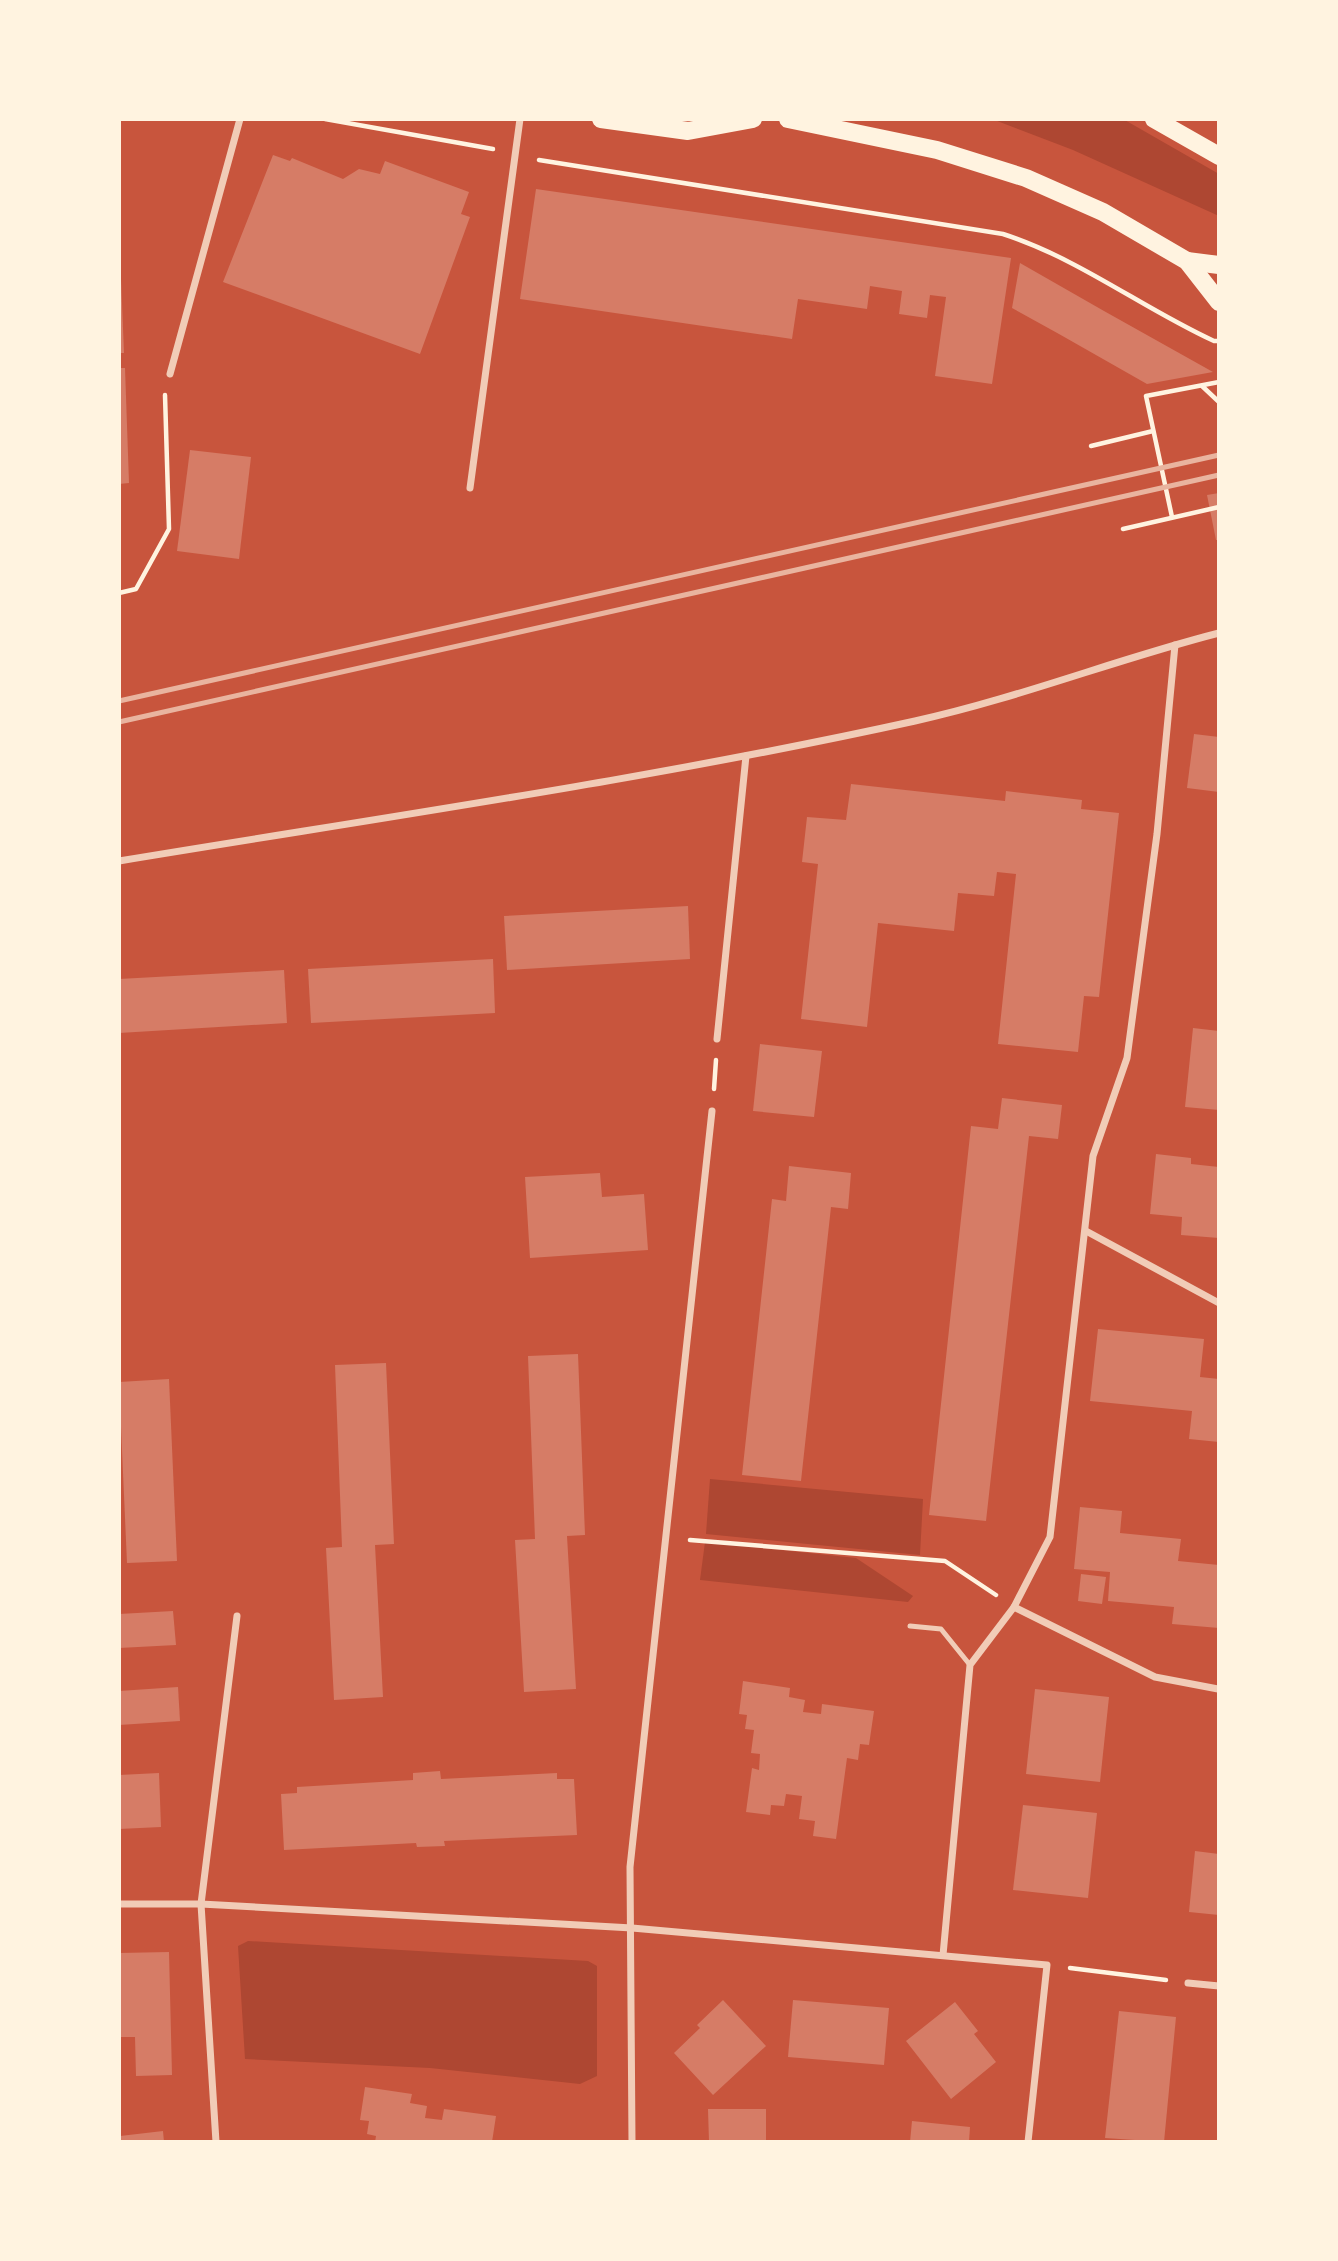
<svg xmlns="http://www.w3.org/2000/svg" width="1338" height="2261" font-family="Mulish,sans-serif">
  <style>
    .green { fill: #ae4732 }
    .building { fill: #d67c66 }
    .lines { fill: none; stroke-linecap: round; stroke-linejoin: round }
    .path { stroke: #fff3e0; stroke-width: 4.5 }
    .service { stroke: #f1ccb7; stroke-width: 5 }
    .minor { stroke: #f1ccb7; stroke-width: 7 }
    .primary { stroke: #fff3e0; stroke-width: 18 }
    .rail { stroke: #e9b49f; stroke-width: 5 }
  </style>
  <rect width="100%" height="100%" fill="#c8553d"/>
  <!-- green -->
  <g class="green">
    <path d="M992,119H1123L1219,174V216L1073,150Z"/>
    <path d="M710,1479L923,1499L920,1555L706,1534Z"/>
    <path d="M705,1542L856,1558L913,1596L908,1602L700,1580Z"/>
    <path d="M248,1941L588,1961L597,1966V2076L580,2084L430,2068L245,2059L238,1946Z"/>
  </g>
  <!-- building -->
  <g class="building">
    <path d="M273,155L290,161L292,158L343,179L359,169L380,174L385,161L469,192L461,214L470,217L420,354L223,282Z"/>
    <path d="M536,189L1011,258L992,384L935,376L946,297L930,295L927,318L899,314L902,291L870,286L867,309L798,299L792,339L520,299Z"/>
    <path d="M1020,263L1104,311L1213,372L1147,384L1059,334L1012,308Z"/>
    <path d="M119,279H121L124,353H119Z"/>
    <path d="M119,368H125L129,483L119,484Z"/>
    <path d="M190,450L251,457L239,559L177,551Z"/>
    <path d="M1219,493V540H1216L1207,495Z"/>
    <path d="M1194,734L1219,737V792L1187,788Z"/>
    <path d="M851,784L1005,801L1006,791L1082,800L1081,809L1119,813L1099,997L1084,996L1078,1052L998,1044L1016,874L997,872L994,896L958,893L954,931L878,923L867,1027L801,1019L818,864L802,862L807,817L846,820Z"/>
    <path d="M688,906L690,959L507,970L504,916Z"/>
    <path d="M493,959L495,1013L311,1023L308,969Z"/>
    <path d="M284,970L287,1023L119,1033V979Z"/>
    <path d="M1193,1028L1219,1031V1110L1185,1107Z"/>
    <path d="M760,1044L822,1051L814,1117L753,1111Z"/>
    <path d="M1002,1098L1062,1105L1058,1139L1029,1136L986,1521L929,1515L971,1126L998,1129Z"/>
    <path d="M1156,1154L1191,1158V1164L1219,1167V1238L1181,1235L1182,1217L1150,1214Z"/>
    <path d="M789,1166L851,1173L848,1209L831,1207L801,1481L742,1475L772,1199L786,1201Z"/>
    <path d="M600,1173L602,1197L644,1194L648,1250L530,1258L525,1177Z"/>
    <path d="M1098,1329L1204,1339L1200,1377L1219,1379V1442L1189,1439L1192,1411L1090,1401Z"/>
    <path d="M578,1354L585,1535L567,1536L576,1689L524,1692L515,1540L535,1539L528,1356Z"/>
    <path d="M386,1363L394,1544L375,1545L383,1697L334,1700L326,1548L342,1547L335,1365Z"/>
    <path d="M169,1379L177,1561L127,1563L119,1382Z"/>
    <path d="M1080,1507L1122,1511L1120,1533L1181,1539L1178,1561L1219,1565V1628L1172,1624L1174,1607L1108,1601L1110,1572L1074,1569Z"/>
    <path d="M1081,1574L1106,1577L1102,1604L1078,1601Z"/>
    <path d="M173,1611L176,1645L119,1648V1614Z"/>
    <path d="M743,1681L790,1688L789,1697L805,1700L803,1712L821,1714L822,1704L874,1711L869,1745L860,1744L858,1760L847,1758L836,1839L813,1836L815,1821L799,1819L802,1796L786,1794L784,1806L771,1805L770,1815L746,1812L752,1768L759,1770L760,1754L751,1753L754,1730L745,1729L747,1715L739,1714Z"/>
    <path d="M178,1687L180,1721L119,1725V1691Z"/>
    <path d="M1035,1689L1109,1697L1100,1782L1026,1774Z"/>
    <path d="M440,1771L441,1779L557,1773V1779H574L577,1835L444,1841L445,1846L417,1847L416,1843L284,1850L281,1794L297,1793V1787L413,1780V1773Z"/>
    <path d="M159,1773L161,1827L119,1829V1775Z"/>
    <path d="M1023,1805L1097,1813L1088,1898L1013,1890Z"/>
    <path d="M1195,1851L1219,1854V1915L1189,1912Z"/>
    <path d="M169,1952L172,2075L136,2076L135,2037H119V1953Z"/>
    <path d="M723,2000L766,2046L713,2095L674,2053L700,2028L697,2025Z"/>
    <path d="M793,2000L889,2008L884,2065L788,2057Z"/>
    <path d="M955,2002L978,2031L974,2034L996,2062L951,2099L906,2041Z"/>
    <path d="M1119,2011L1176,2017L1164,2142L1105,2138Z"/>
    <path d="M365,2087L412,2094L410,2103L427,2106L425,2118L442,2120L444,2109L496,2116L492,2142H375L376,2136L367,2134L369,2121L360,2120Z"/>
    <path d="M708,2109H766V2142H709Z"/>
    <path d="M912,2121L970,2127L969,2142H910Z"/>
    <path d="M163,2131L164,2142H121L120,2136Z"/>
  </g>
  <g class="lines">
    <!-- path -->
    <g class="path">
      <path d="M325,119L493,149"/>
      <path d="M539,160L1003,234C1080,259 1142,308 1214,341H1219"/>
      <path d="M1202,386L1219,402"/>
      <path d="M1091,446L1153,431"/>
      <path d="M1172,517L1146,396L1219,382"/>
      <path d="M1123,529L1219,507"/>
      <path d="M119,593L136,589L169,529L165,395"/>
      <path d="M714,1089L716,1060"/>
      <path d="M690,1540L945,1561L996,1595"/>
      <path d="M1070,1968L1166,1980"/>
    </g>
    <!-- service -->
    <path class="service" d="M910,1626L941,1629L970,1665"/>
    <!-- minor -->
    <g class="minor">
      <path d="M170,374L240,119"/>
      <path d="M470,488L520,119"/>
      <path d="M119,861C385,817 652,779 915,721C1019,698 1117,659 1219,633"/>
      <path d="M717,1039L746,756"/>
      <path d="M1086,1231L1219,1303"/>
      <path d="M1014,1607L1155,1677L1218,1689"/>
      <path d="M119,1904H201L632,1928L1047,1965L1028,2142"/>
      <path d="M943,1955L970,1665L1014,1607L1050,1537L1093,1156L1127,1058L1157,834L1175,645"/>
      <path d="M1188,1983L1219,1986"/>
      <path d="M216,2142L201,1904L237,1616"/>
      <path d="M632,2142L630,1867L712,1111"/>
    </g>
    <!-- primary -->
    <g class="primary">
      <path d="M601,119L688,131L753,119"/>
      <path d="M788,119L937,150L1026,178L1103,212L1187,261L1219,302"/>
      <path d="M1154,119L1219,156"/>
      <path d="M1187,261L1219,265"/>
    </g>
    <!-- rail -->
    <g class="rail">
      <path d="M119,701L1219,455"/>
      <path d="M119,722L1219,475"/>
    </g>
  </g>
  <!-- border -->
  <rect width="1338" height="2261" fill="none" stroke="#fff3e0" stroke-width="242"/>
</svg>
